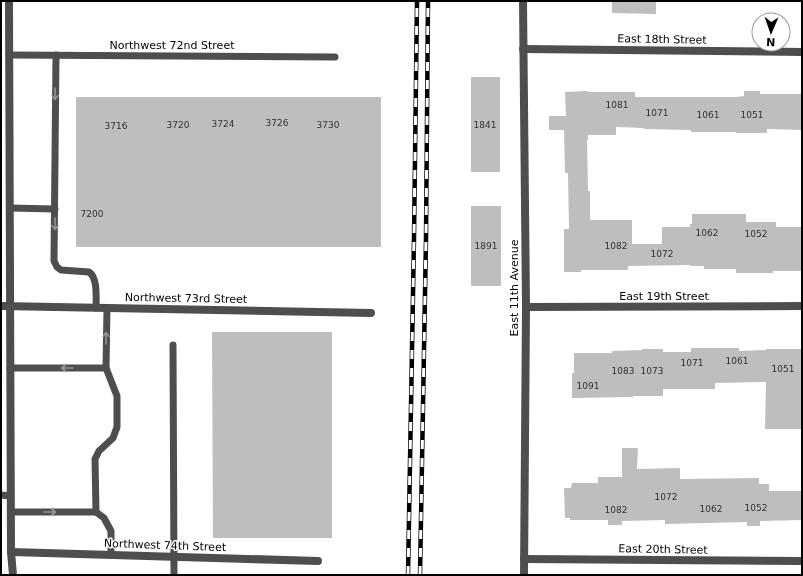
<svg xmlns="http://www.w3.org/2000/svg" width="803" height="576" font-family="'DejaVu Sans',sans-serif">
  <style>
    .building { fill: #bebebe }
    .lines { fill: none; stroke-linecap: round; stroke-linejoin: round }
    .service { stroke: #4e4e4e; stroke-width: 7 }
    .minor { stroke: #4e4e4e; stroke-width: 8 }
    .tertiary { stroke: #4e4e4e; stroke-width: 8 }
    .rail-casing { stroke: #000; stroke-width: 4.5 }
    .rail { stroke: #fff; stroke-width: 3; stroke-dasharray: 9; stroke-linecap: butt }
    .oneway { stroke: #959595 }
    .labels { text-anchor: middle; stroke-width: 3; stroke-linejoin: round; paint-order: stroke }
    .number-label { font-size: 9px; fill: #303030 }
    .street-label { font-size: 11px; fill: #000; stroke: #fff }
  </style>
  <rect width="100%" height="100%" fill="#fff"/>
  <!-- building -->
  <g class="building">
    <path d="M612,1H656V14L612,13Z"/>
    <rect x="471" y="77" width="29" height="95"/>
    <path d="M588,91V92H635V97H736L744,96V91H760V94H802V130L767,129V133H736V132H691V130L644,129V128L616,127V135H588V140H587L588,191H590V220H632V244H662V227H690V224H692V214H746V222H776V227H802V271H773V273H736V269H704V266H690V265L628,266V270H581V272H564V229H569L568,173H565L564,130H549V116H566L565,92Z"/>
    <rect x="76" y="97" width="305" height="150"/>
    <rect x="471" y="206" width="30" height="80"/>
    <path d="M212,332H332V538H213Z"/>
    <path d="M691,348H739V351L766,350V349H801L802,429H765L766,382L715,383V389H663V396H633V397L572,398V373H574V353H612V351L642,350V349H663V352H691Z"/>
    <path d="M622,448H638L637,469L680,468V479L759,478V484H769V491H802V520L760,521V526H747V522L665,524V520L622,521V525H608V520H570V518H565L564,488H571L572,483H598V477H622Z"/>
  </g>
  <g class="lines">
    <!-- service -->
    <g class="service">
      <path d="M9,55L335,57"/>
      <path d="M56,55L54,261L57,267L61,270L89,272C98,278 96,298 96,308"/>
      <path d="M10,208L55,209"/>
      <path d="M173,345L174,575"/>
      <path d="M10,368H106"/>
      <path d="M1,495L11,496"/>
      <path d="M11,512H96L104,518L111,531V555"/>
      <path d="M96,512L95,459L99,451L113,438L117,427V396L106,368L107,308"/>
    </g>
    <!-- minor -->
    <g class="minor">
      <path d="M523,1L526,307L524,575"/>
      <path d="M523,49L802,52"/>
      <path d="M1,306L371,313"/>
      <path d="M526,307L802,306"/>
      <path d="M11,552L318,561"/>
      <path d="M524,559L802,561"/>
    </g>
    <!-- tertiary -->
    <path class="tertiary" d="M9,1L11,552L13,575"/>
    <defs>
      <g id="rail">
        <path d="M408,575L414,238L417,1"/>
        <path d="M420,575L426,238L428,1"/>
      </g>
    </defs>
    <!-- rail casing -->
    <use href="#rail" class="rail-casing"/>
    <!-- rail -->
    <use href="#rail" class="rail"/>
  </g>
  <!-- one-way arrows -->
  <defs><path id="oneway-shaft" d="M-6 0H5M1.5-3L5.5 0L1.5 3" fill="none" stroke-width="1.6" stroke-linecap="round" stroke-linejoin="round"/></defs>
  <g class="oneway">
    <use href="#oneway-shaft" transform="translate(55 94) rotate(90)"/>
    <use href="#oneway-shaft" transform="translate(55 224) rotate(90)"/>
    <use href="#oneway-shaft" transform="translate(106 338) rotate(-90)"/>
    <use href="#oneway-shaft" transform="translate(67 368) rotate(180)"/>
    <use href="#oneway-shaft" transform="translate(50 512)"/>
  </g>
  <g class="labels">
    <!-- number labels -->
    <g class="number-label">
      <text x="617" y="108">1081</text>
      <text x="657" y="116">1071</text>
      <text x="708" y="118">1061</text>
      <text x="752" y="118">1051</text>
      <text x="277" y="126">3726</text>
      <text x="223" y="127">3724</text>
      <text x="178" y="128">3720</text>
      <text x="328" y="128">3730</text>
      <text x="485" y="128">1841</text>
      <text x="116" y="129">3716</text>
      <text x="92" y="217">7200</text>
      <text x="707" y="236">1062</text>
      <text x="756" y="237">1052</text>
      <text x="486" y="249">1891</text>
      <text x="616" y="249">1082</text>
      <text x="662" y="257">1072</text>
      <text x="737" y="364">1061</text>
      <text x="692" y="366">1071</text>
      <text x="783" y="372">1051</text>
      <text x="623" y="374">1083</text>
      <text x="652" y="374">1073</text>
      <text x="588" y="389">1091</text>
      <text x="666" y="500">1072</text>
      <text x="756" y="511">1052</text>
      <text x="711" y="512">1062</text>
      <text x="616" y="513">1082</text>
    </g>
    <!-- street labels -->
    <g class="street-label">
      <text transform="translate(662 39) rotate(1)" y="4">East 18th Street</text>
      <text x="172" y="49">Northwest 72nd Street</text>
      <text transform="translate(514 288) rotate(-90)" y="4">East 11th Avenue</text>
      <text x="664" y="300">East 19th Street</text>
      <text transform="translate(186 298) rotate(1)" y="4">Northwest 73rd Street</text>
      <text transform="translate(165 545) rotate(2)" y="4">Northwest 74th Street</text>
      <text transform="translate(663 549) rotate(1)" y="4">East 20th Street</text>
    </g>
  </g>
  <!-- border -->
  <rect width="803" height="576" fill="none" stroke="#000000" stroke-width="4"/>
  <!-- north arrow -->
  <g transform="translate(771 32) rotate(182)"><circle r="19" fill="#ffffff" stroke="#999999"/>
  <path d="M0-3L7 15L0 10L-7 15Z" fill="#000000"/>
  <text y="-6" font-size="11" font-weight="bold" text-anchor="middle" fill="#000000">N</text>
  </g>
</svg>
